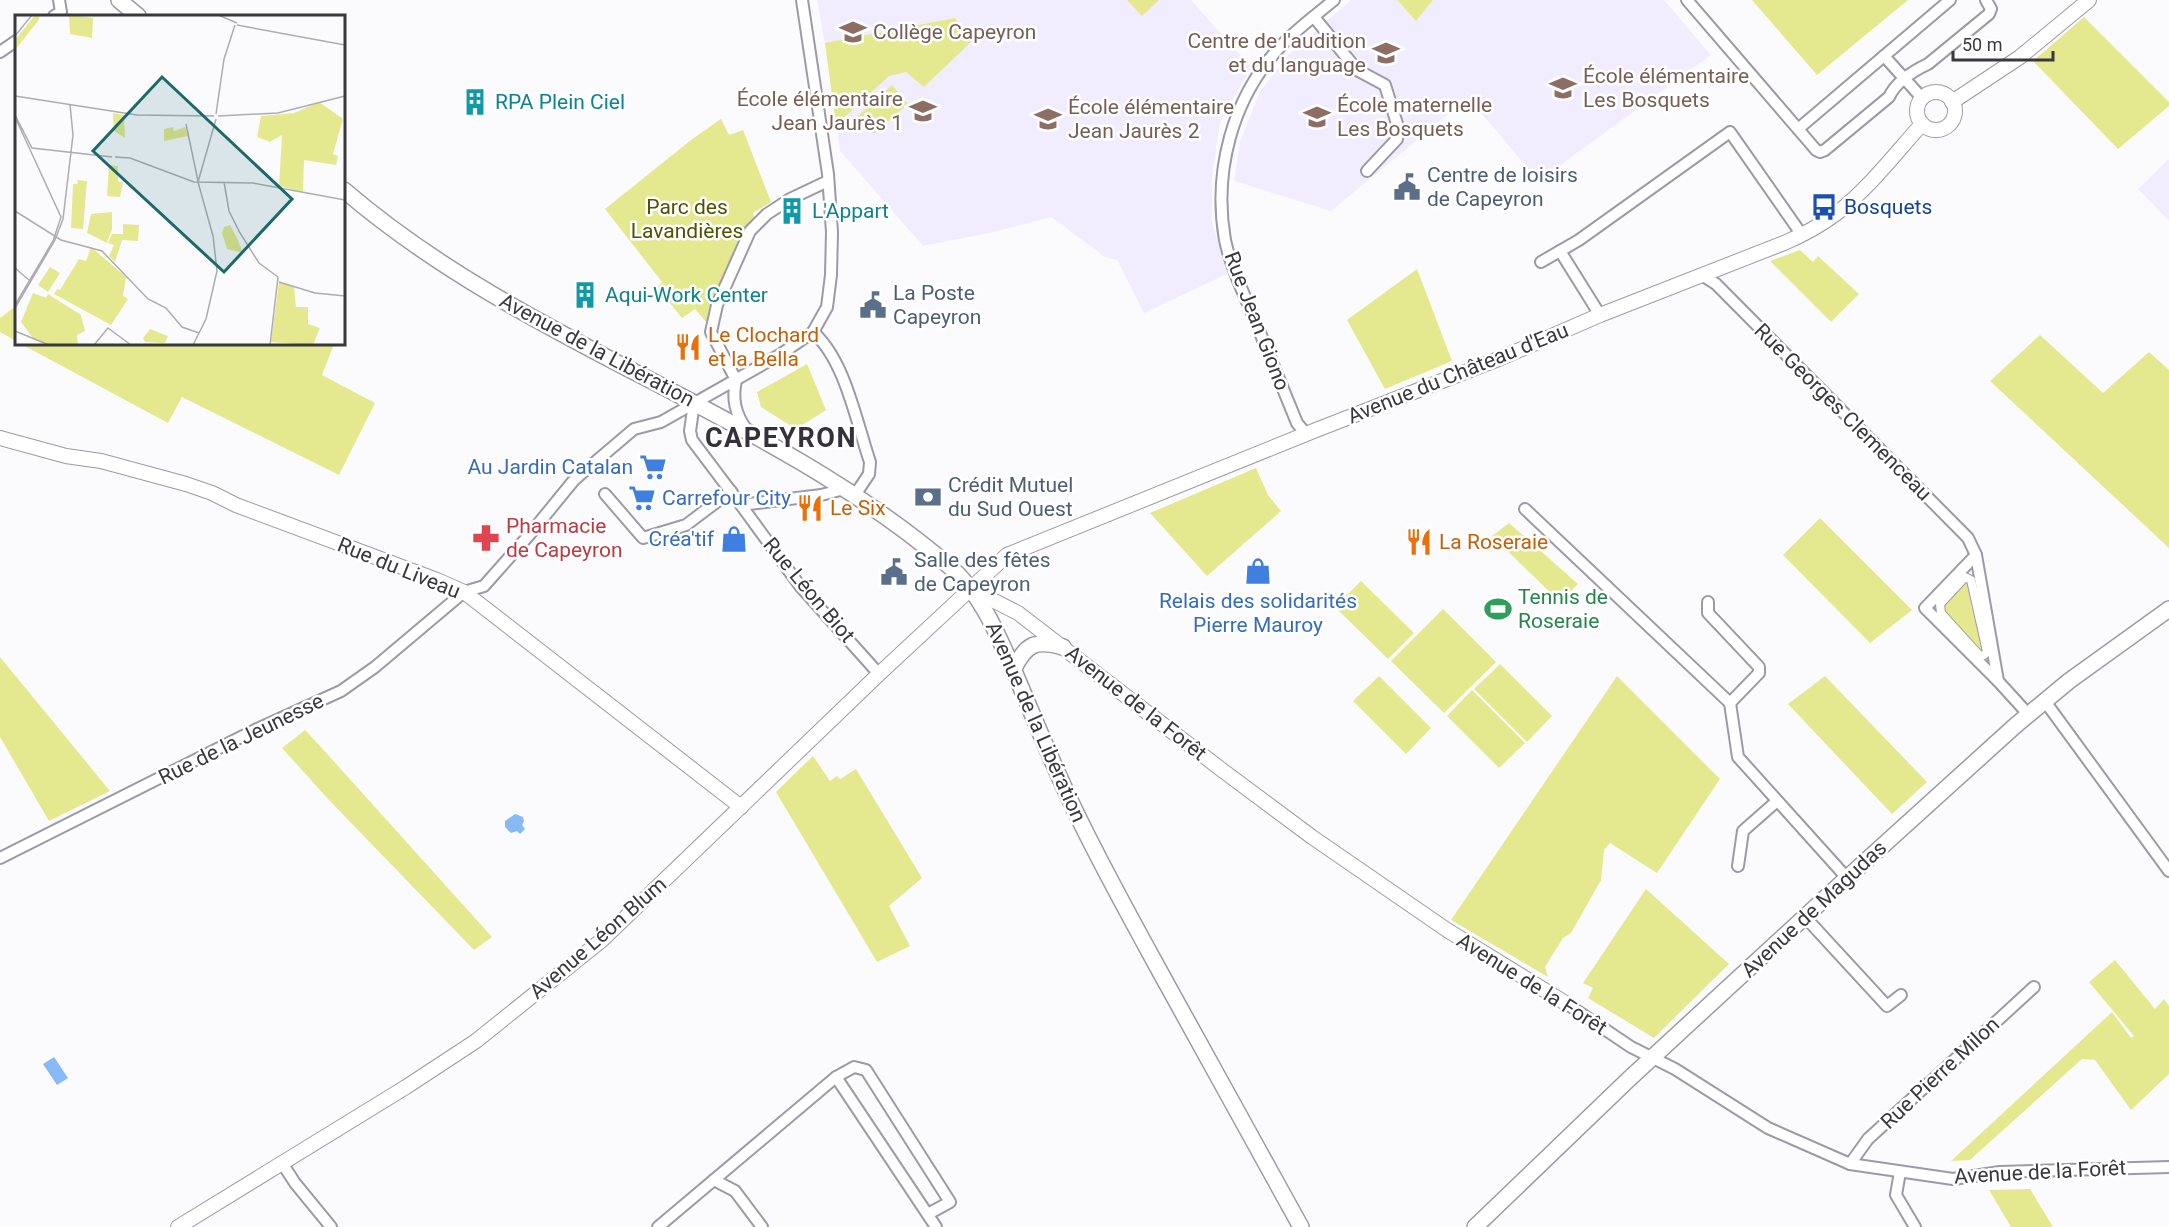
<svg xmlns="http://www.w3.org/2000/svg" width="2169" height="1227" font-family="Roboto,sans-serif">
  <style>
    .built { fill: #f1edfe }
    .green { fill: #e4e98f }
    .water { fill: #87baf4 }
    .lines { fill: none; stroke-linecap: round; stroke-linejoin: round }
    .pedestrian-casing { stroke: #9c9aa6; stroke-width: 10 }
    .minor-casing { stroke: #9c9aa6; stroke-width: 14 }
    .tertiary-casing { stroke: #9c9aa6; stroke-width: 16 }
    .secondary-casing { stroke: #9c9aa6; stroke-width: 18 }
    .pedestrian { stroke: #fff; stroke-width: 8 }
    .minor { stroke: #fff; stroke-width: 10 }
    .tertiary { stroke: #fff; stroke-width: 14 }
    .secondary { stroke: #fff; stroke-width: 15 }
    .labels { text-anchor: middle; stroke-width: 5; stroke-linejoin: round; paint-order: stroke }
    .education-label { font-size: 21px; fill: #785e54; stroke: #fff; text-anchor: start }
    .culture-label { font-size: 21px; fill: #0d838f; stroke: #fff; text-anchor: start }
    .service-label { font-size: 21px; fill: #4e5e75; stroke: #fff; text-anchor: start }
    .park-label { font-size: 21px; fill: #505202; stroke: #fff }
    .transit-label { font-size: 21px; fill: #164399; stroke: #fff; text-anchor: start }
    .street-label { font-size: 21px; fill: #39383d; stroke: #fff }
    .food-label { font-size: 21px; fill: #c56008; stroke: #fff; text-anchor: start }
    .shop-label { font-size: 21px; fill: #366cbe; stroke: #fff; text-anchor: end }
    .health-label { font-size: 21px; fill: #be3a42; stroke: #fff; text-anchor: start }
    .leisure-label { font-size: 21px; fill: #27864d; stroke: #fff; text-anchor: start }
    .district-label { font-size: 27px; font-weight: bold; letter-spacing: 1.5px; fill: #34313c; stroke: #fff }
    .inset-road { fill: none; stroke: #adadb1; stroke-width: 1.5 }
    .view { fill: #1c6969; fill-opacity: 0.15; stroke: #1c6969; stroke-width: 3 }
    .inset-edge { fill: none; stroke: #39383d; stroke-width: 3 }
  </style>
  <rect width="100%" height="100%" fill="#fbfbfe"/>
  <!-- built -->
  <g class="built">
    <path d="M817,0H1191L1251,67L1220,122L1212,176V222L1227,274L1144,313L1117,260L1105,257L1051,217L994,232L923,246L840,151L825,43Z"/>
    <path d="M1351,0H1397L1416,21L1433,0H1664L1711,55L1539,181L1468,98L1331,211L1234,181L1240,142L1260,92L1289,54Z"/>
    <path d="M2169,159V221L2138,189Z"/>
  </g>
  <!-- green -->
  <g class="green">
    <path d="M1127,0H1159L1142,16Z"/>
    <path d="M1397,0H1433L1416,21Z"/>
    <path d="M1752,0H1908L1817,75Z"/>
    <path d="M2084,17L2169,102V106L2118,149L2033,61Z"/>
    <path d="M955,18L972,41L924,87L906,72L889,76L836,125L825,43Z"/>
    <path d="M892,85L908,104L874,134L858,116Z"/>
    <path d="M721,119L729,135L743,130L771,202L753,213L755,220L747,226L706,322L695,309L682,318L657,287L662,282L605,209L691,140Z"/>
    <path d="M1800,250L1813,262L1818,256L1859,294L1831,322L1770,261Z"/>
    <path d="M1417,269L1452,361L1385,389L1347,320Z"/>
    <path d="M16,306V341L0,332V318Z"/>
    <path d="M2040,335L2103,393L2149,352L2169,370V548L1990,381Z"/>
    <path d="M21,344H334L322,375L375,403L339,475L182,397L168,423Z"/>
    <path d="M807,364L826,410L796,429L761,407L757,392Z"/>
    <path d="M1256,468L1268,495L1281,511L1207,576L1150,513Z"/>
    <path d="M1820,518L1912,610L1870,643L1783,555Z"/>
    <path d="M1509,523L1578,584L1560,602L1492,536Z"/>
    <path d="M1967,579L1969,581L1983,649L1982,652L1944,615V603Z"/>
    <path d="M1361,581L1414,633L1388,659L1335,607Z"/>
    <path d="M1443,609L1496,662L1444,713L1391,661Z"/>
    <path d="M0,657L110,791L49,821L0,737Z"/>
    <path d="M1500,664L1552,716L1527,742L1474,689Z"/>
    <path d="M1379,676L1431,728L1406,754L1353,701Z"/>
    <path d="M1617,676L1720,779L1657,873L1610,843L1604,850L1601,880L1571,933L1563,938L1545,967L1548,977L1451,920Z"/>
    <path d="M1825,676L1927,782L1892,814L1788,704Z"/>
    <path d="M1472,690L1525,743L1499,768L1447,716Z"/>
    <path d="M305,730L320,746L492,937L474,950L329,800L282,748Z"/>
    <path d="M813,756L830,781L837,776L840,779L856,769L922,878L889,906L910,946L877,962L776,792Z"/>
    <path d="M1646,889L1729,964L1654,1038L1588,998L1593,988L1583,983Z"/>
    <path d="M2115,960L2155,1009L2164,999L2169,1006V1074L2131,1110L2095,1060L2082,1059L1970,1160L1951,1161L2112,1012L2131,1038L2134,1036L2089,982Z"/>
    <path d="M2030,1189L2053,1227H2011L1989,1190Z"/>
  </g>
  <!-- water -->
  <g class="water">
    <path d="M515,814L523,817L524,821L522,825L525,829L520,834L517,831L511,833L505,827V821Z"/>
    <path d="M54,1057L68,1078L57,1085L43,1064Z"/>
  </g>
  <g class="lines">
    <defs>
      <path id="pedestrian" d="M1965,577L1971,580L1987,652L1984,655L1980,656L1941,613L1940,604Z"/>
      <g id="minor">
        <path d="M1687,0L1798,129L1950,0"/>
        <path d="M54,16L61,12L59,0"/>
        <path d="M1314,17L1357,70L1385,85L1398,127L1397,139L1367,171"/>
        <path d="M0,52L16,41"/>
        <path d="M1884,56L1922,98"/>
        <path d="M1798,129L1816,150L1820,152L1825,150L1889,97C1896,82 1913,71 1928,64L1989,14L1991,9L1986,0"/>
        <path d="M1560,251L1600,315"/>
        <path d="M1541,262L1579,240L1730,132L1802,235"/>
        <path d="M1702,275L1716,284L1968,538L1976,555L1998,681L2028,714"/>
        <path d="M813,332C845,360 856,421 870,462L869,474L855,495"/>
        <path d="M736,380L711,332L717,305L750,231L767,214L790,199L828,181"/>
        <path d="M736,380C732,399 735,414 747,430"/>
        <path d="M694,403L690,431L692,440L741,505L821,495L844,489"/>
        <path d="M1306,434L1297,423C1282,386 1267,349 1252,313C1242,290 1230,264 1225,240C1213,172 1232,99 1279,48C1295,30 1315,16 1334,0"/>
        <path d="M605,494L643,538L686,525L731,491"/>
        <path d="M741,505L800,586L879,674"/>
        <path d="M1525,509L1730,703L1738,757L1847,878"/>
        <path d="M1976,555L1925,608L1998,681"/>
        <path d="M1708,602V613L1759,667V673L1730,703"/>
        <path d="M2044,700L2169,871"/>
        <path d="M0,858L255,730L341,691L375,667L464,592L484,586L530,534L574,480L634,429L661,422L781,354L813,332L827,307L831,275L832,232L828,174L802,0"/>
        <path d="M1738,866L1743,831L1777,801"/>
        <path d="M1805,917L1887,1006L1901,995"/>
        <path d="M1567,1004L1631,1047L1675,1069L1768,1128L1850,1164L1953,1179L2000,1172L2169,1167"/>
        <path d="M282,1163L295,1183L331,1227"/>
        <path d="M1850,1164L1868,1139L2034,987"/>
        <path d="M1900,1172L1896,1195L1915,1227"/>
        <path d="M714,1180L735,1191L762,1227"/>
        <path d="M928,1214L950,1202L866,1070L854,1067L836,1077L936,1227"/>
        <path d="M658,1227L836,1077"/>
      </g>
      <g id="tertiary">
        <circle cx="1936" cy="111" r="19"/>
        <path d="M1952,102L2020,57L2089,0"/>
        <path d="M0,438L66,456L101,461L186,484L212,493L236,505L437,580L464,592L741,807"/>
        <path d="M971,589L1018,613L1222,770L1312,837L1447,930L1567,1004"/>
        <path d="M178,1227L406,1087L476,1041L602,940L879,674L1007,555L1316,430L1501,358L1600,315L1784,243C1803,235 1821,225 1837,213C1869,188 1895,154 1922,124"/>
      </g>
      <g id="secondary">
        <path d="M119,0L138,16"/>
        <path d="M344,190C525,346 767,410 949,566C983,595 999,638 1017,678C1034,718 1051,760 1070,800C1100,864 1135,926 1169,988C1213,1068 1257,1147 1301,1227"/>
        <path d="M1013,670C1026,644 1035,639 1063,647"/>
        <path d="M1475,1227L1629,1079L1847,878L2016,725L2069,681L2169,609"/>
      </g>
    </defs>
    <!-- pedestrian casing -->
    <use href="#pedestrian" class="pedestrian-casing"/>
    <!-- minor casing -->
    <use href="#minor" class="minor-casing"/>
    <!-- tertiary casing -->
    <use href="#tertiary" class="tertiary-casing"/>
    <!-- secondary casing -->
    <use href="#secondary" class="secondary-casing"/>
    <!-- pedestrian -->
    <use href="#pedestrian" class="pedestrian"/>
    <!-- minor -->
    <use href="#minor" class="minor"/>
    <!-- tertiary -->
    <use href="#tertiary" class="tertiary"/>
    <!-- secondary -->
    <use href="#secondary" class="secondary"/>
  </g>
  <!-- icons -->
  <defs>
    <symbol id="school-bare" viewBox="-9 -9 18 18"><path d="M0-5L7-2L0 1L-7-2ZM-4 1L0 2.5L4 1V4Q0 6-4 4Z" fill="#8d6e63" stroke="#fff" stroke-width="2.5" paint-order="stroke"/></symbol>
    <symbol id="building-bare" viewBox="-9 -9 18 18"><path d="M-4-6H4V6H1V3H-1V6H-4ZM-2.5-4.3h1.7v1.8h-1.7ZM.8-4.3h1.7v1.8H.8ZM-2.5-1h1.7V.8h-1.7ZM.8-1h1.7V.8H.8Z" fill="#0f9aa8" stroke="#fff" stroke-width="2.5" paint-order="stroke"/></symbol>
    <symbol id="civic-bare" viewBox="-9 -9 18 18"><path d="M-.6-6.5H3V-4.5H.6V-3L4-1V1h2V6H-6V1h2V-1L-.6-3ZM-1.2 2.5V6h2.4V2.5Z" fill="#5c6f8a" stroke="#fff" stroke-width="2.5" paint-order="stroke"/></symbol>
    <symbol id="bus-bare" viewBox="-9 -9 18 18"><path d="M-5-6H5V4H4V6H2V4H-2V6H-4V4H-5ZM-3.5-4V0h7V-4ZM-3.5 1.2v1.5H-2V1.2ZM2 1.2v1.5H3.5V1.2Z" fill="#1a4fb4" stroke="#fff" stroke-width="2.5" paint-order="stroke"/></symbol>
    <symbol id="restaurant-bare" viewBox="-9 -9 18 18"><path d="M-5-6h1v4h1v-4h1v4h1v-4h1v5L-1.5 .5V6h-2V.5L-5-1ZM5-6V6H3V1.5H1.5Q1.5-4 5-6Z" fill="#e8710a" stroke="#fff" stroke-width="2.5" paint-order="stroke"/></symbol>
    <symbol id="supermarket-bare" viewBox="-9 -9 18 18"><path d="M-6-5.5h2.5l.6 2H6L4.5 2H-2.5L-4.4-4H-6ZM-1.5 3.2a1.3 1.3 0 1 0 .1 0ZM3 3.2a1.3 1.3 0 1 0 .1 0Z" fill="#3f7fe0" stroke="#fff" stroke-width="2.5" paint-order="stroke"/></symbol>
    <symbol id="bank-bare" viewBox="-9 -9 18 18"><path d="M-6-4H6V4H-6ZM0-2.3a2.3 2.3 0 1 0 0 4.6a2.3 2.3 0 1 0 0-4.6Z" fill="#5c6f8a" stroke="#fff" stroke-width="2.5" paint-order="stroke"/></symbol>
    <symbol id="pharmacy-bare" viewBox="-9 -9 18 18"><path d="M-2-6h4v4h4v4h-4v4h-4v-4h-4v-4h4Z" fill="#e0444e" stroke="#fff" stroke-width="2.5" paint-order="stroke"/></symbol>
    <symbol id="shop-bare" viewBox="-9 -9 18 18"><path d="M-5-2.5h2.3a2.7 3.5 0 0 1 5.4 0H5L5.5 6h-11ZM-1.5-2.5h3a1.5 2.3 0 0 0-3 0Z" fill="#3f7fe0" stroke="#fff" stroke-width="2.5" paint-order="stroke"/></symbol>
    <symbol id="stadium-bare" viewBox="-9 -9 18 18"><path d="M0-5a6.5 5 0 1 0 0 10a6.5 5 0 1 0 0-10ZM-3.5-1.8h7v3.6h-7Z" fill="#2e9e5b" stroke="#fff" stroke-width="2.5" paint-order="stroke"/></symbol>
  </defs>
  <g fill-rule="evenodd">
    <use href="#school-bare" x="834" y="13" width="38" height="38"/>
    <use href="#school-bare" x="1367" y="34" width="38" height="38"/>
    <use href="#school-bare" x="1544" y="69" width="38" height="38"/>
    <use href="#building-bare" x="456" y="83" width="38" height="38"/>
    <use href="#school-bare" x="904" y="92" width="38" height="38"/>
    <use href="#school-bare" x="1298" y="98" width="38" height="38"/>
    <use href="#school-bare" x="1029" y="100" width="38" height="38"/>
    <use href="#civic-bare" x="1388" y="168" width="38" height="38"/>
    <use href="#bus-bare" x="1805" y="188" width="38" height="38"/>
    <use href="#building-bare" x="773" y="192" width="38" height="38"/>
    <use href="#building-bare" x="566" y="276" width="38" height="38"/>
    <use href="#civic-bare" x="854" y="286" width="38" height="38"/>
    <use href="#restaurant-bare" x="669" y="328" width="38" height="38"/>
    <use href="#supermarket-bare" x="634" y="448" width="38" height="38"/>
    <use href="#bank-bare" x="909" y="478" width="38" height="38"/>
    <use href="#supermarket-bare" x="623" y="479" width="38" height="38"/>
    <use href="#restaurant-bare" x="791" y="489" width="38" height="38"/>
    <use href="#pharmacy-bare" x="467" y="519" width="38" height="38"/>
    <use href="#shop-bare" x="715" y="520" width="38" height="38"/>
    <use href="#restaurant-bare" x="1400" y="523" width="38" height="38"/>
    <use href="#shop-bare" x="1239" y="552" width="38" height="38"/>
    <use href="#civic-bare" x="875" y="553" width="38" height="38"/>
    <use href="#stadium-bare" x="1479" y="590" width="38" height="38"/>
  </g>
  <g class="labels">
    <!-- education labels -->
    <g class="education-label">
      <text x="873" y="39">Collège Capeyron</text>
      <text x="1366" y="48" text-anchor="end">Centre de l'audition<tspan x="1366" dy="24">et du language</tspan></text>
      <text x="1583" y="83">École élémentaire<tspan x="1583" dy="24">Les Bosquets</tspan></text>
      <text x="903" y="106" text-anchor="end">École élémentaire<tspan x="903" dy="24">Jean Jaurès 1</tspan></text>
      <text x="1337" y="112">École maternelle<tspan x="1337" dy="24">Les Bosquets</tspan></text>
      <text x="1068" y="114">École élémentaire<tspan x="1068" dy="24">Jean Jaurès 2</tspan></text>
    </g>
    <!-- culture labels -->
    <g class="culture-label">
      <text x="495" y="109">RPA Plein Ciel</text>
      <text x="812" y="218">L'Appart</text>
      <text x="605" y="302">Aqui-Work Center</text>
    </g>
    <!-- service labels -->
    <g class="service-label">
      <text x="1427" y="182">Centre de loisirs<tspan x="1427" dy="24">de Capeyron</tspan></text>
      <text x="893" y="300">La Poste<tspan x="893" dy="24">Capeyron</tspan></text>
      <text x="948" y="492">Crédit Mutuel<tspan x="948" dy="24">du Sud Ouest</tspan></text>
      <text x="914" y="567">Salle des fêtes<tspan x="914" dy="24">de Capeyron</tspan></text>
    </g>
    <!-- park labels -->
    <g class="park-label">
      <text x="687" y="214">Parc des<tspan x="687" dy="24">Lavandières</tspan></text>
    </g>
    <!-- transit labels -->
    <g class="transit-label">
      <text x="1844" y="214">Bosquets</text>
    </g>
    <!-- street labels -->
    <g class="street-label">
      <text transform="translate(1257 321) rotate(69)" y="7">Rue Jean Giono</text>
      <text transform="translate(597 350) rotate(28)" y="7">Avenue de la Libération</text>
      <text transform="translate(1458 373) rotate(-22)" y="7">Avenue du Château d'Eau</text>
      <text transform="translate(1843 412) rotate(45)" y="7">Rue Georges Clemenceau</text>
      <text transform="translate(399 568) rotate(22)" y="7">Rue du Liveau</text>
      <text transform="translate(809 590) rotate(50)" y="7">Rue Léon Biot</text>
      <text transform="translate(1136 703) rotate(38)" y="7">Avenue de la Forêt</text>
      <text transform="translate(1036 722) rotate(66)" y="7">Avenue de la Libération</text>
      <text transform="translate(241 739) rotate(-26)" y="7">Rue de la Jeunesse</text>
      <text transform="translate(1814 909) rotate(-43)" y="7">Avenue de Magudas</text>
      <text transform="translate(598 938) rotate(-41)" y="7">Avenue Léon Blum</text>
      <text transform="translate(1532 984) rotate(32)" y="7">Avenue de la Forêt</text>
      <text transform="translate(1940 1073) rotate(-43)" y="7">Rue Pierre Milon</text>
      <text transform="translate(2040 1172) rotate(-3)" y="7">Avenue de la Forêt</text>
    </g>
    <!-- food labels -->
    <g class="food-label">
      <text x="708" y="342">Le Clochard<tspan x="708" dy="24">et la Bella</tspan></text>
      <text x="830" y="515">Le Six</text>
      <text x="1439" y="549">La Roseraie</text>
    </g>
    <!-- shop labels -->
    <g class="shop-label">
      <text x="633" y="474">Au Jardin Catalan</text>
      <text x="662" y="505" text-anchor="start">Carrefour City</text>
      <text x="714" y="546">Créa'tif</text>
      <text x="1258" y="608" text-anchor="middle">Relais des solidarités<tspan x="1258" dy="24">Pierre Mauroy</tspan></text>
    </g>
    <!-- health labels -->
    <g class="health-label">
      <text x="506" y="533">Pharmacie<tspan x="506" dy="24">de Capeyron</tspan></text>
    </g>
    <!-- leisure labels -->
    <g class="leisure-label">
      <text x="1518" y="604">Tennis de<tspan x="1518" dy="24">Roseraie</tspan></text>
    </g>
    <!-- district labels -->
    <g class="district-label">
      <text x="781" y="447">CAPEYRON</text>
    </g>
  </g>
  <!-- overview -->
  <g transform="translate(15 15)">
    <rect width="330" height="330" fill="#fbfbfe"/>
    <path d="M20,0H25L23,6L0,35V25ZM54,0L78,3L77,23L55,19ZM304,87L328,104L318,139L323,141L321,150L289,145L288,177L264,171L267,120L255,127L242,122L246,101L279,98ZM98,98L109,100L110,123L99,116ZM158,112L159,116L170,112L173,121L149,126V114ZM94,150L103,151V166L108,168L105,182L92,181ZM62,165L72,166L68,214L56,213L58,169H63ZM97,197V214L92,228L72,218L76,199ZM108,209L124,210L123,226L107,225L100,247L94,241L99,230L93,228L97,219H108ZM215,210L222,223L228,238L212,234L207,218L209,212ZM76,232L111,262L108,281L113,284L96,310L39,279L42,274L45,275L64,244L71,246ZM35,252L45,258L33,277L23,270ZM264,267L279,271L281,292H293V309L305,313L298,330L256,327ZM18,278L31,283L33,279L66,300L70,316L62,320L63,330H32L18,323L6,307ZM135,314L153,321L150,328L130,327L128,323Z" fill="#e4e98f"/>
    <path class="inset-road" d="M203,0L222,8M222,10L330,30M0,21L17,0M0,81L122,100L199,101M201,99L209,44L220,10M0,100L17,133L97,142M203,101L263,98L330,81M0,102L46,202L38,226L0,290M171,109L183,166M100,142L115,143L179,167L238,168L330,185M209,167L214,196L225,218L244,248L263,262L255,330M0,196L46,225L87,236L133,284L151,293L167,312L184,318M0,253L14,265M264,267L300,278L330,281M0,293L40,225L48,204L58,120L55,90M0,316L34,330M79,330L93,313L116,330M178,330L191,304L202,256L198,221L183,167L201,104"/>
    <path class="view" d="M147,62L277,184L209,257L78,136Z"/>
    <rect width="330" height="330" class="inset-edge"/>
  </g>
  <!-- scale -->
  <path d="M1953 51v9h100v-9" fill="none" stroke="#39383d" stroke-width="3"/>
  <text x="1962" y="51" font-size="18" fill="#39383d" stroke="#ffffff" stroke-width="4.5" paint-order="stroke">50 m</text>
</svg>
